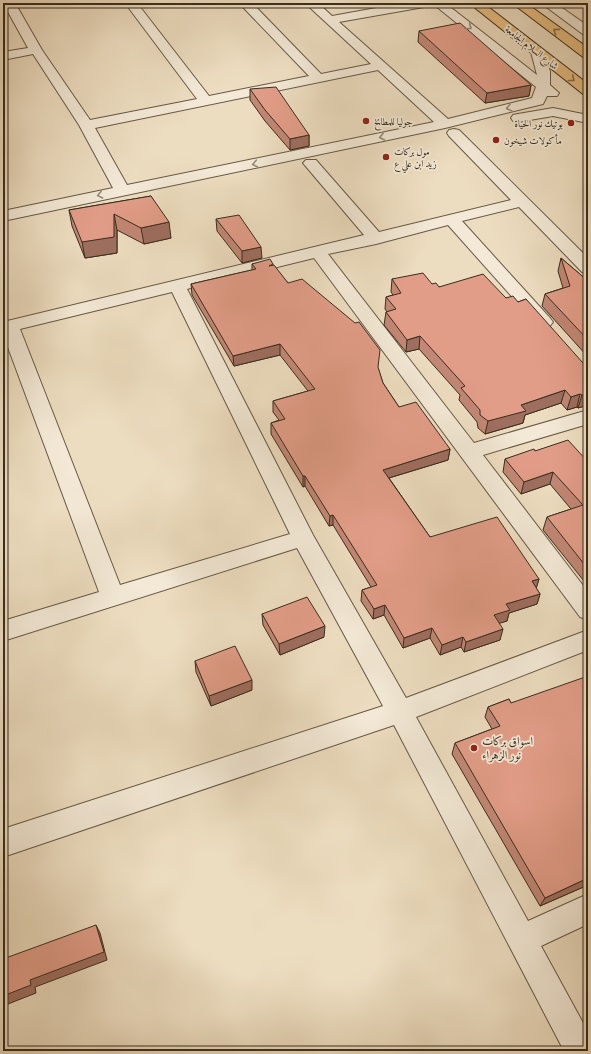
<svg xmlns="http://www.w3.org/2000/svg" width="591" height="1054" font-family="Alegreya,Amiri,serif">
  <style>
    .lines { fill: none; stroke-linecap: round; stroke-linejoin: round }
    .minor-casing { stroke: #665946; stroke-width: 2 }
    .major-casing { stroke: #392d1d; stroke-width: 2 }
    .minor { fill: #f3e9d6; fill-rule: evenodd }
    .major { fill: #e6be80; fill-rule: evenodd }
    .wall { fill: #c28775; stroke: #392d1d }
    .shaded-wall { fill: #9e6e5f; stroke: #392d1d }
    .building { fill: #e29d88; stroke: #392d1d }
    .oneway { stroke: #968b7a }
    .oneway2 { stroke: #876e4a }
    .poi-dot { fill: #8f2418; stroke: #f3e9d6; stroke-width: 1.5 }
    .labels { text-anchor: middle; stroke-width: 3.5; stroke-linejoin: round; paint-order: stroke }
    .far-street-label { font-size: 10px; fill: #392d1d; stroke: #f3e9d6 }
    .far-poi-label { font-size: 10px; fill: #392d1d; stroke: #f3e9d6; text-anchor: start }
    .poi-label { font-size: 12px; fill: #392d1d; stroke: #f3e9d6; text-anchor: start }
  </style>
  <rect width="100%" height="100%" fill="#edddc0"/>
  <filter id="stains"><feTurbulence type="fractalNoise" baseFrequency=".005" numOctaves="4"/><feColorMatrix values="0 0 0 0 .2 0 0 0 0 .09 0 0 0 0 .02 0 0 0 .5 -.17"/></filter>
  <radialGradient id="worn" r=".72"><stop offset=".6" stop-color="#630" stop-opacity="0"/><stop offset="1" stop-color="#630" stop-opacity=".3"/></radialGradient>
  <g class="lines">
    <defs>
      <g id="minor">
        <path d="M3,3H15L42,50L90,120L197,99L125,3H137L209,96L309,76L239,3H252L321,74L371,64L305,3H318L332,16L404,3H430L424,7L339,22L448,119L532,98L536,87L432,3H445L537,75L531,52L537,48L542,49L550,71V85L559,93L557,96H547L543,104L445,128L3,221V211L113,188L79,125L33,54L3,60V52L28,48ZM378,70L434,122L127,185L95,128Z"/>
        <path d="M541,3H555L588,26V36L584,35Z"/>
        <path d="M553,108L588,115V123L553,116L518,122L513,121L511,118L513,115L518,114Z"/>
        <path d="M454,129L459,130L588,258V273L582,272L519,207L462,221L550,318L553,322L550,326L544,328L538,326L448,225L376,244L328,254L474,443L588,410V424L483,455L588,592V620L580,617L314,258L187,289L313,535L406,698L588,630V650L416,717L528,921L588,894V924L541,946L588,1032V1051H564L394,725L3,857V829L383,706L297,548L3,641V621L99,592L3,334V322L364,235L303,163L306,160H316L379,232L511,200L449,136L447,133L449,130ZM172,292L290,534L120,585L20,329Z"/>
      </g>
      <g id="major">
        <path d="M469,3H483L588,84V95L583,94Z"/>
        <path d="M512,3H526L588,48V58L583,57Z"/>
      </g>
    </defs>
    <!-- minor casing -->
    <use href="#minor" class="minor-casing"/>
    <!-- major casing -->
    <use href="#major" class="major-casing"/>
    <!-- minor -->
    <use href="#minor" class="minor"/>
    <!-- major -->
    <use href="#major" class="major"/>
  </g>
  <!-- wall -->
  <g class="wall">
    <path d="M419,31L531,85L529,96L485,103L418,42Z"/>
    <path d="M250,89L309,135V146L290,150L265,121L250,100Z"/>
    <path d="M151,196L171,238L144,244L117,230V253L85,258L72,226L69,210Z"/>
    <path d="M216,219L262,258L242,263L217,231Z"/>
    <path d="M561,258L588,281V357L542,306L545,294L563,288L558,271Z"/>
    <path d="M252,264H273V265L288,283L378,368L383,383L399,407L450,449L448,460L389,478L430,537L539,579L536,588L540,594L537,604L509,613L507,621L499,623L500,640L464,652L461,647L440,655L430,638L403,648L384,615L373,619L361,601L362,590L371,587L333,525L329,526L305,486L303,487L271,434V423L279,420L273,412V401L308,391L280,355L234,366L192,295L191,284L252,270Z"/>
    <path d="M392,279L432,284L439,287L506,298L518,302L526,299L588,405L578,408L577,407L567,410L561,403L525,415L523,423L485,434L478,428L477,422L459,400L460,395L419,349L406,352L384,325L386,312H387L385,309L386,297L393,295L391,292Z"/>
    <path d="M535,451L588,462V586L543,530L547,517L571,509L550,484L521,494L503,472L505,459Z"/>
    <path d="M262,614L324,637L280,655L263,625Z"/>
    <path d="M195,661L252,690L211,706L196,672Z"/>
    <path d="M509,699L588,885L540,906L452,754L455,743L492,729L485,717L488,707Z"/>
  </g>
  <!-- shaded-wall -->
  <g class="shaded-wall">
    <path d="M531,85L529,96L485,103L487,93Z"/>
    <path d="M309,135V146L290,150V139Z"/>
    <path d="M114,214L117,230V253L85,258L82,242Z"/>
    <path d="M169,222L171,238L144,244L141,228Z"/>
    <path d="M261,247L262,258L242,263V251Z"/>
    <path d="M420,336L419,349L406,352L407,340Z"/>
    <path d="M280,344V355L234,366L233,356Z"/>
    <path d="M565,390L561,403L525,415L523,423L485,434L488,421L521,405Z"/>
    <path d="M580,394L577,407L567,410L571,397Z"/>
    <path d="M588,394V405L578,408L582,395Z"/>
    <path d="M450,449L448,460L382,480L383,470Z"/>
    <path d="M553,472L550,484L521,494L524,482Z"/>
    <path d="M303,476H305V486L303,487Z"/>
    <path d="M333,515V525L329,526L330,516Z"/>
    <path d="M539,579L536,589L532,581Z"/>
    <path d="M540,594L537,604L509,613L507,621L491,626L494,615L506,604Z"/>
    <path d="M385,605L384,615L373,619L374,609Z"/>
    <path d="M325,626L324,637L280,655L279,644Z"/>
    <path d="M432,628L430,638L403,648L404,638Z"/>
    <path d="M503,629L500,640L464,652L466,642Z"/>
    <path d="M463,637L461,647L440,655L442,645Z"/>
    <path d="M252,680V690L211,706L209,696Z"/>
    <path d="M588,878V885L540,906L545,898Z"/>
    <path d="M96,925L100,933L107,960L35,987L36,993L3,1006V996L30,980Z"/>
  </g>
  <!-- building -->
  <g class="building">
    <path d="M460,23L531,85L487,93L419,31Z"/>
    <path d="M276,87L309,135L290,139L265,110L250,89Z"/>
    <path d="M151,196L169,222L141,228L114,214V237L82,242L69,210Z"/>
    <path d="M239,215L261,247L242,251L216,219Z"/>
    <path d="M561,258L588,281V340L545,294L570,286Z"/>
    <path d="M270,259L273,264L269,266L274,265L288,283L302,279L355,323L359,322L380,350L378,367L383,383L399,407L416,402L450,449L383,470L430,537L497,517L539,579L532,581L540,594L506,604L510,610L494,615L503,629L466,642L463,637L442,645L432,628L404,638L385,605L374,609L362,590L377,585L333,515L330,516L305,476H303L271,423L285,419L273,401L315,389L280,344L233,356L191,284L256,269L252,264Z"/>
    <path d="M423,273L432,284L436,283L439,287L483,274L506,298L513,296L518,302L526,299L583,363L588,365V394L582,395L580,394L571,397L565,390L521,405L526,411L488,421L480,415V410L461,388L465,386L420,336L407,340L386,312L396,309L386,297L401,293L392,279Z"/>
    <path d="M568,440L588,462V569L547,517L583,505L553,472L524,482L505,459L534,449L535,451Z"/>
    <path d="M307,597L325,626L279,644L262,614Z"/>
    <path d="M235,646L252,680L209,696L195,661Z"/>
    <path d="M588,676V878L545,898L455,743L500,726L488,707L509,699L511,703Z"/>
    <path d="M96,925L104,952L30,980L31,985L3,996V959Z"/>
  </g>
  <!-- one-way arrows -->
  <defs><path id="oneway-chevron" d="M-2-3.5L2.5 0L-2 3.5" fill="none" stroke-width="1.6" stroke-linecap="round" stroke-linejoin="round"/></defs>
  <g class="oneway">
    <use href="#oneway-chevron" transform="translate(469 27) rotate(38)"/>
    <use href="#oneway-chevron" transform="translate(509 108) rotate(166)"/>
    <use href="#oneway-chevron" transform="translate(382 137) rotate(168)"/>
    <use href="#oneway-chevron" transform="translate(255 164) rotate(169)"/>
    <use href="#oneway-chevron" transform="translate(100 195) rotate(168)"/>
  </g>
  <g class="oneway2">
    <use href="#oneway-chevron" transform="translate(556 31) rotate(-144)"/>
    <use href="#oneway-chevron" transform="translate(572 79) rotate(38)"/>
  </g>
  <!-- markers -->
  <g class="poi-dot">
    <circle cx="366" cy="121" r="4"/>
    <circle cx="571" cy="123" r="4"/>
    <circle cx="496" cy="140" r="4"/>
    <circle cx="386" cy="157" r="4"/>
    <circle cx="474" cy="748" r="4"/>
  </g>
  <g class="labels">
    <!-- far-street labels -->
    <g class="far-street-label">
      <text transform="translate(532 47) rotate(38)" y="4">شارع السلام الجامعة</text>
    </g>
    <!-- far-poi labels -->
    <g class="far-poi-label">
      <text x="374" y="125">جوليا للمطابخ</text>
      <text x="563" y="127" text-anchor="end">بوتيك نور الحياة</text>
      <text x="504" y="144">مأكولات شيخون</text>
      <text x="394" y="155">مول بركات<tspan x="394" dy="12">زيد ابن علي ع</tspan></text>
    </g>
    <!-- poi labels -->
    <g class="poi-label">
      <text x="482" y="745">اسواق بركات<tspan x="482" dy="14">نور الزهراء</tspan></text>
    </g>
  </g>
  <!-- margin -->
  <rect width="591" height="1054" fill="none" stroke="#edddc0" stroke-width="16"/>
  <rect x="4" y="4" width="583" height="1046" fill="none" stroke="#392d1d" stroke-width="2"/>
  <rect x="8" y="8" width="575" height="1038" fill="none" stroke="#392d1d"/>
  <rect width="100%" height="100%" filter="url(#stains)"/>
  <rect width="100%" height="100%" fill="url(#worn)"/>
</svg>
